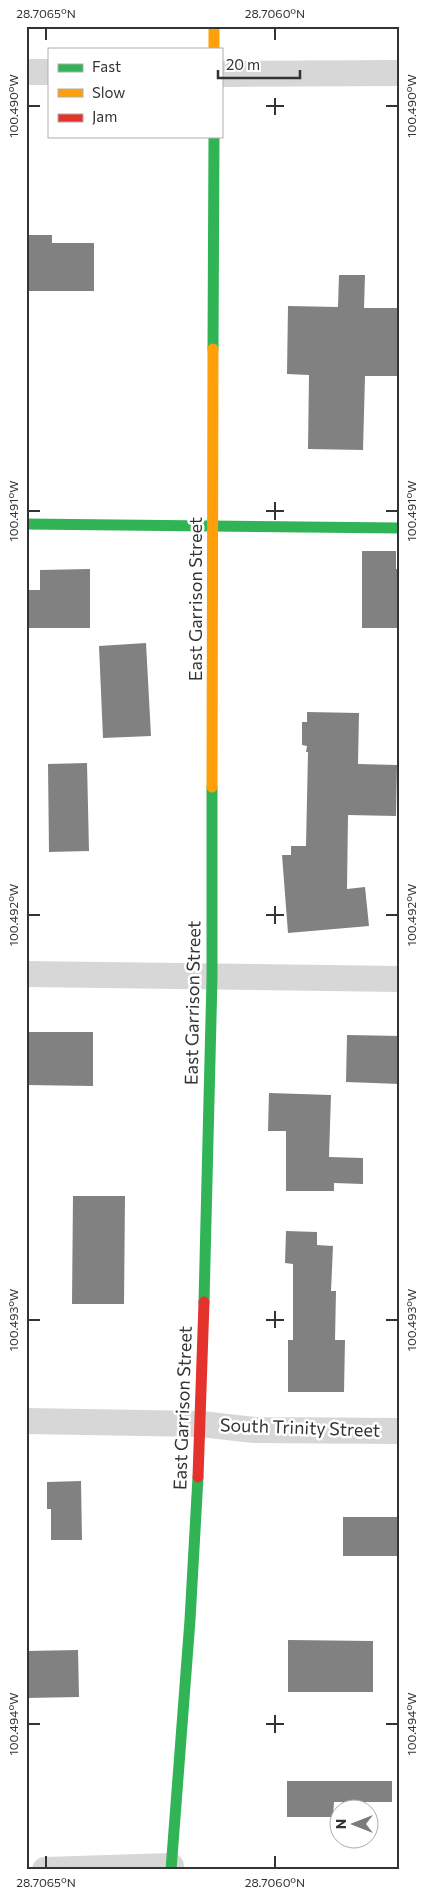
<svg xmlns="http://www.w3.org/2000/svg" width="426" height="1896" font-family="Commissioner,sans-serif">
  <style>
    .building { fill: #818181 }
    .lines { fill: none; stroke-linecap: round; stroke-linejoin: round }
    .street { stroke: #d7d7d7; stroke-width: 26 }
    .fast { stroke: #30b455; stroke-width: 11 }
    .slow { stroke: #ff9f0a; stroke-width: 11 }
    .jam { stroke: #e5322d; stroke-width: 11 }
    .ticks { fill: none; stroke: #333; stroke-width: 2 }
    .labels { text-anchor: middle; stroke-width: 5; stroke-linejoin: round; paint-order: stroke }
    .street-label { font-size: 18px; fill: #333; stroke: #fff }
    .neatline { fill: none; stroke: #333; stroke-width: 2 }
    .ticks-label { font-size: 12px; text-anchor: middle; fill: #333 }
  </style>
  <rect width="100%" height="100%" fill="#fff"/>
  <!-- building -->
  <g class="building">
    <path d="M26,235H52V243H94V291H26Z"/>
    <path d="M339,275H365L364,308H400V376H365L363,450L308,449L309,375L287,374L288,306L338,307Z"/>
    <path d="M362,551H396V569H400V628H362Z"/>
    <path d="M90,569V628H26V590H40V570Z"/>
    <path d="M146,643L151,736L103,738L99,646Z"/>
    <path d="M307,712L359,713L358,764L397,765L396,816L348,815L347,889L365,887L369,926L288,933L282,855H291V846H306L308,752H306L307,746L302,745V722H307Z"/>
    <path d="M87,763L89,851L49,852L48,764Z"/>
    <path d="M26,1032H93V1086L26,1085Z"/>
    <path d="M347,1035L400,1036V1084L346,1082Z"/>
    <path d="M269,1093L331,1095L329,1157L363,1158V1184L334,1183V1191H286V1131H268Z"/>
    <path d="M73,1196H125L124,1304H72Z"/>
    <path d="M286,1231L317,1232V1245L333,1246L331,1291H336L335,1340H345L344,1392H288V1340H293V1264L285,1263Z"/>
    <path d="M81,1481L82,1540H51V1509H47V1482Z"/>
    <rect x="343" y="1517" width="57" height="39"/>
    <path d="M288,1640L373,1641V1692H288Z"/>
    <path d="M78,1650L79,1697L26,1698V1651Z"/>
    <path d="M287,1781H392V1802H334L333,1817H287Z"/>
  </g>
  <g class="lines">
    <!-- street -->
    <g class="street">
      <path d="M26,72H49"/>
      <path d="M221,74L400,73"/>
      <path d="M26,974L400,979"/>
      <path d="M26,1421L201,1424L254,1430L400,1431"/>
      <path d="M45,1870L171,1866"/>
    </g>
    <!-- fast -->
    <g class="fast">
      <path d="M213,349L214,136"/>
      <path d="M26,524L400,528"/>
      <path d="M204,1302L212,978V787"/>
      <path d="M171,1870L190,1620L198,1477"/>
    </g>
    <!-- slow -->
    <g class="slow">
      <path d="M214,26V49"/>
      <path d="M212,787L213,349"/>
    </g>
    <!-- jam -->
    <path class="jam" d="M198,1477L204,1302"/>
  </g>
  <!-- ticks -->
  <path class="ticks" d="M46,28V40M275,28V40M275,98V115M28,106H40M266,106H284M386,106H398M275,502V520M28,511H40M266,511H284M386,511H398M275,906V924M28,915H40M266,915H284M386,915H398M275,1311V1328M28,1320H40M266,1320H284M386,1320H398M275,1715V1733M28,1724H40M266,1724H284M386,1724H398M46,1856V1868M275,1856V1868"/>
  <g class="labels">
    <!-- street labels -->
    <g class="street-label">
      <text transform="translate(196 599) rotate(-90)" y="6">East Garrison Street</text>
      <text transform="translate(193 1003) rotate(-89)" y="6">East Garrison Street</text>
      <text transform="translate(183 1408) rotate(-88)" y="6">East Garrison Street</text>
      <text transform="translate(300 1428) rotate(2)" y="6">South Trinity Street</text>
    </g>
  </g>
  <!-- border -->
  <rect width="426" height="1896" fill="none" stroke="#ffffff" stroke-width="55"/>
  <!-- legend -->
  <rect x="48" y="48" width="175" height="90" fill="#ffffff" stroke="#adadad"/>
  <rect x="58" y="64" width="25" height="8" fill="#30b455" stroke="#adadad"/>
  <text x="92" y="72" font-size="15" fill="#333333">Fast</text>
  <rect x="58" y="89" width="25" height="8" fill="#ff9f0a" stroke="#adadad"/>
  <text x="92" y="98" font-size="15" fill="#333333">Slow</text>
  <rect x="58" y="114" width="25" height="8" fill="#e5322d" stroke="#adadad"/>
  <text x="92" y="122" font-size="15" fill="#333333">Jam</text>
  <!-- north arrow -->
  <g transform="translate(354 1824) rotate(270)"><circle r="24" fill="#ffffff" stroke="#adadad"/>
  <path d="M0-4L9 19L0 12L-9 19Z" fill="#7a7a7a"/>
  <text y="-8" font-size="14" font-weight="bold" text-anchor="middle" fill="#333333">N</text>
  </g>
  <!-- scale -->
  <path d="M218 70v8h82v-8" fill="none" stroke="#333333" stroke-width="2.5"/>
  <text x="226" y="70" font-size="15" fill="#333333" stroke="#ffffff" stroke-width="4" paint-order="stroke">20 m</text>
  <rect x="28" y="28" width="370" height="1840" class="neatline"/>
  <g class="ticks-label">
    <text x="46" y="18">28.7065°N</text>
    <text x="275" y="18">28.7060°N</text>
    <text transform="translate(412 106) rotate(-90)" y="4">100.490°W</text>
    <text transform="translate(14 106) rotate(-90)" y="4">100.490°W</text>
    <text transform="translate(412 511) rotate(-90)" y="4">100.491°W</text>
    <text transform="translate(14 511) rotate(-90)" y="4">100.491°W</text>
    <text transform="translate(412 915) rotate(-90)" y="4">100.492°W</text>
    <text transform="translate(14 915) rotate(-90)" y="4">100.492°W</text>
    <text transform="translate(14 1320) rotate(-90)" y="4">100.493°W</text>
    <text transform="translate(412 1320) rotate(-90)" y="4">100.493°W</text>
    <text transform="translate(14 1724) rotate(-90)" y="4">100.494°W</text>
    <text transform="translate(412 1724) rotate(-90)" y="4">100.494°W</text>
    <text x="46" y="1887">28.7065°N</text>
    <text x="275" y="1887">28.7060°N</text>
  </g>
</svg>
